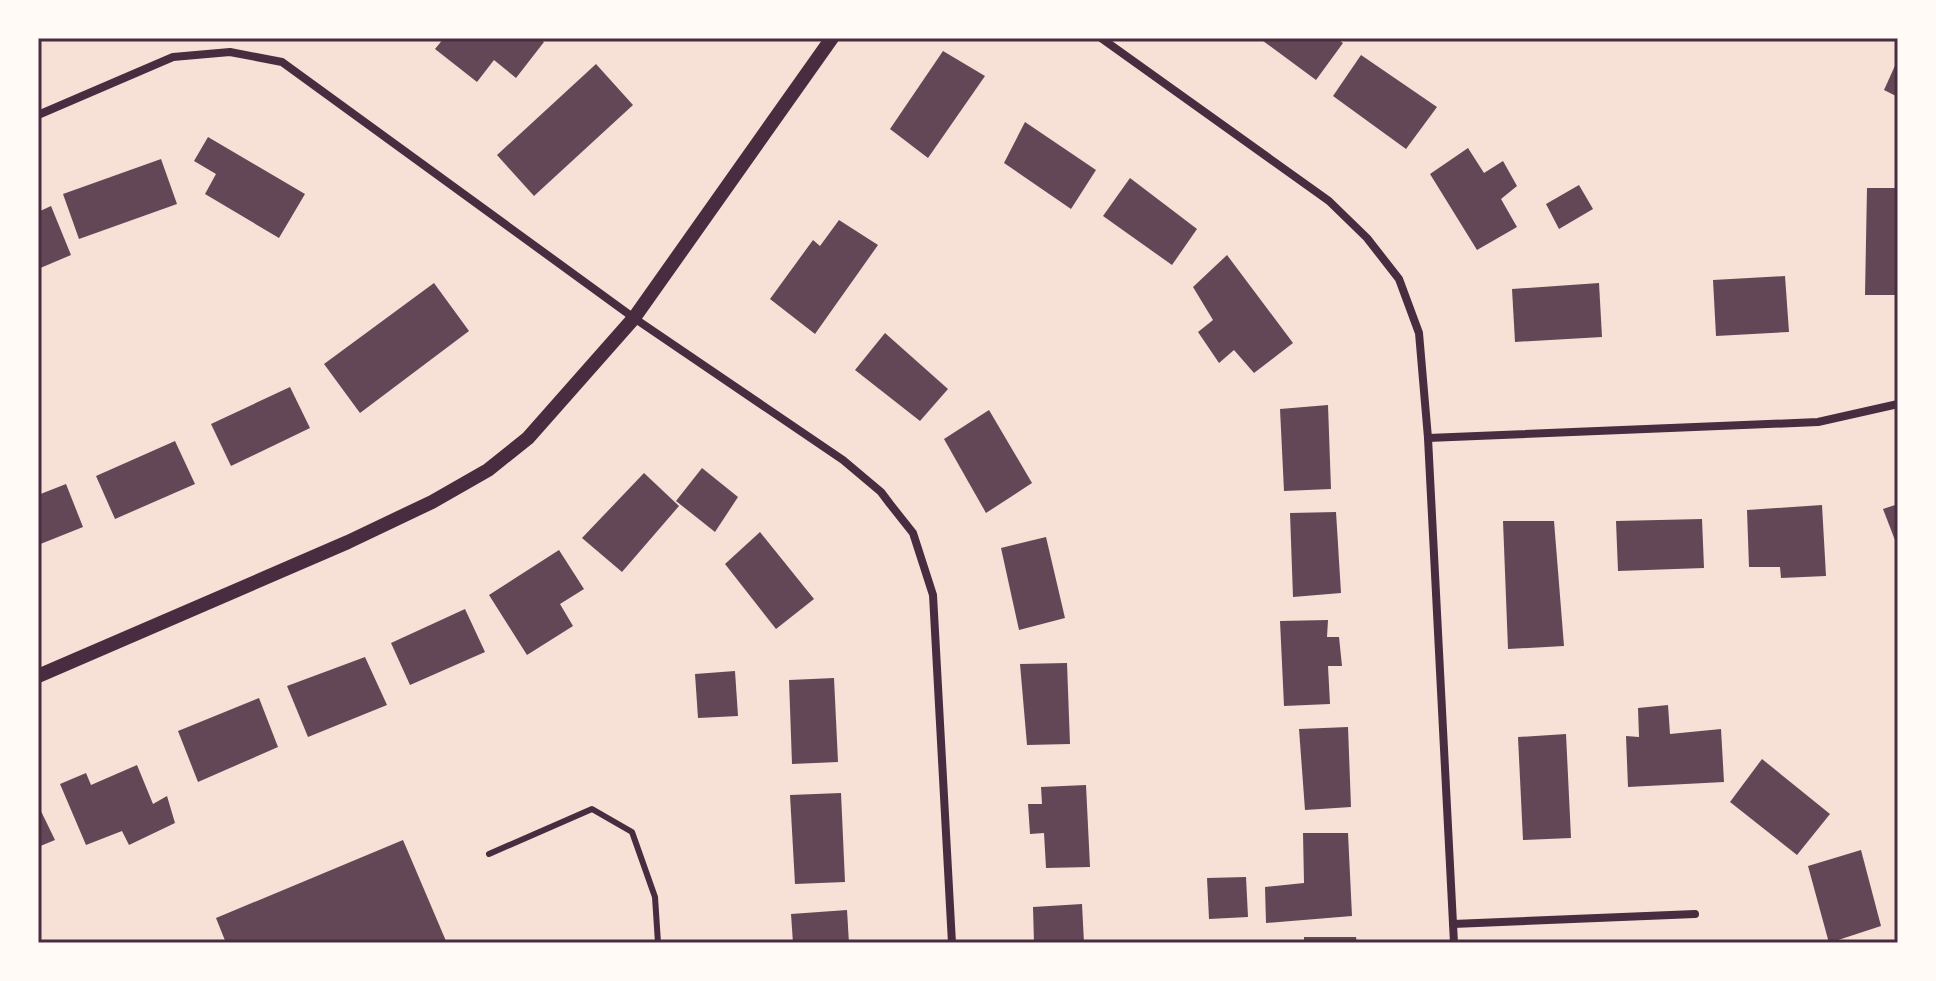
<svg xmlns="http://www.w3.org/2000/svg" width="1936" height="981" font-family="Helvetica,sans-serif">
  <style>
    .building { fill: #644757 }
    .lines { fill: none; stroke-linecap: round; stroke-linejoin: round }
    .service { stroke: #4a2c40; stroke-width: 6 }
    .minor { stroke: #4a2c40; stroke-width: 8 }
    .tertiary { stroke: #4a2c40; stroke-width: 14 }
    .neatline { fill: none; stroke: #4a2c40; stroke-width: 3 }
  </style>
  <rect width="100%" height="100%" fill="#f7e1d7"/>
  <!-- building -->
  <g class="building">
    <path d="M444,38H538L544,42L516,78L494,60L477,82L435,49Z"/>
    <path d="M1259,38H1336L1343,43L1316,80Z"/>
    <path d="M943,51L985,76L928,158L890,129Z"/>
    <path d="M1361,55L1437,107L1406,149L1333,96Z"/>
    <path d="M1898,59V97L1884,90Z"/>
    <path d="M596,64L633,105L534,196L497,155Z"/>
    <path d="M1025,122L1096,170L1071,209L1004,163Z"/>
    <path d="M208,137L305,194L279,238L205,194L216,174L194,161Z"/>
    <path d="M1468,148L1484,173L1503,161L1517,186L1501,199L1517,227L1477,250L1430,174Z"/>
    <path d="M161,159L177,204L79,239L63,194Z"/>
    <path d="M1130,178L1197,229L1172,265L1103,216Z"/>
    <path d="M1579,185L1593,209L1559,229L1546,204Z"/>
    <path d="M1867,188H1898V295H1865Z"/>
    <path d="M51,206L71,255L38,269V212Z"/>
    <path d="M839,220L878,245L815,334L770,299L813,240L820,246Z"/>
    <path d="M1227,255L1293,343L1254,373L1234,350L1219,363L1198,332L1213,320L1193,287Z"/>
    <path d="M1785,276L1789,332L1716,336L1713,280Z"/>
    <path d="M434,283L469,331L360,413L324,364Z"/>
    <path d="M1599,283L1602,337L1515,342L1512,289Z"/>
    <path d="M885,333L948,389L920,421L855,370Z"/>
    <path d="M290,387L310,428L231,466L211,424Z"/>
    <path d="M1328,405L1331,489L1284,491L1280,409Z"/>
    <path d="M989,410L1032,483L986,513L944,439Z"/>
    <path d="M175,441L195,484L115,519L96,476Z"/>
    <path d="M702,468L738,497L715,532L676,501Z"/>
    <path d="M644,473L679,506L622,572L582,538Z"/>
    <path d="M66,484L83,527L38,545V495Z"/>
    <path d="M1898,504V548L1883,509Z"/>
    <path d="M1822,505L1826,576L1781,578L1780,567H1749L1747,510Z"/>
    <path d="M1336,512L1341,593L1293,597L1290,513Z"/>
    <path d="M1702,519L1704,568L1618,571L1616,521Z"/>
    <path d="M1503,521H1554L1564,646L1508,649Z"/>
    <path d="M760,532L814,599L776,629L725,564Z"/>
    <path d="M1046,537L1065,618L1019,630L1001,548Z"/>
    <path d="M559,550L584,589L560,604L573,626L527,655L489,595Z"/>
    <path d="M465,609L485,652L410,685L391,643Z"/>
    <path d="M1328,620L1327,637H1339L1342,666H1328L1330,704L1284,706L1280,621Z"/>
    <path d="M365,657L387,705L308,737L287,686Z"/>
    <path d="M1067,663L1070,744L1027,745L1020,664Z"/>
    <path d="M735,671L738,716L698,718L695,674Z"/>
    <path d="M834,678L838,762L792,764L789,680Z"/>
    <path d="M259,698L278,747L198,782L178,731Z"/>
    <path d="M1668,705L1670,734L1721,729L1724,782L1628,787L1626,736L1639,737L1638,708Z"/>
    <path d="M1348,727L1351,807L1305,810L1299,729Z"/>
    <path d="M1566,734L1571,838L1523,840L1518,737Z"/>
    <path d="M1762,759L1830,814L1797,855L1730,802Z"/>
    <path d="M137,765L153,804L167,796L175,823L129,845L122,831L86,845L60,784L86,773L91,785Z"/>
    <path d="M1086,785L1090,867L1046,868L1044,833L1030,834L1028,804H1042L1041,787Z"/>
    <path d="M841,793L845,882L795,884L790,795Z"/>
    <path d="M38,805L55,840L38,847Z"/>
    <path d="M1303,833H1348L1352,916L1266,923L1265,887L1304,883Z"/>
    <path d="M403,840L446,941L226,943L216,918Z"/>
    <path d="M1861,850L1881,926L1829,943L1808,866Z"/>
    <path d="M1246,877L1248,917L1209,919L1207,878Z"/>
    <path d="M1082,904L1084,943H1034L1033,907Z"/>
    <path d="M847,910L849,943H793L791,914Z"/>
    <path d="M1304,937H1356L1357,943H1304Z"/>
  </g>
  <g class="lines">
    <!-- service -->
    <path class="service" d="M489,854L592,809L632,832L655,897L658,943"/>
    <!-- minor -->
    <g class="minor">
      <path d="M1101,38L1329,201L1367,238L1399,279L1419,333L1428,438L1454,943"/>
      <path d="M38,115L173,57L230,52L282,62L634,318L843,460L881,492L890,504L913,533L933,595L952,943"/>
      <path d="M1428,438L1818,422L1898,404"/>
      <path d="M1453,924L1695,914"/>
    </g>
    <!-- tertiary -->
    <path class="tertiary" d="M38,676L348,542L432,502L488,470L528,438L634,318L832,38"/>
  </g>
  <!-- border -->
  <rect width="1936" height="981" fill="none" stroke="#fffaf5" stroke-width="80"/>
  <rect x="40" y="40" width="1856" height="901" class="neatline"/>
</svg>
